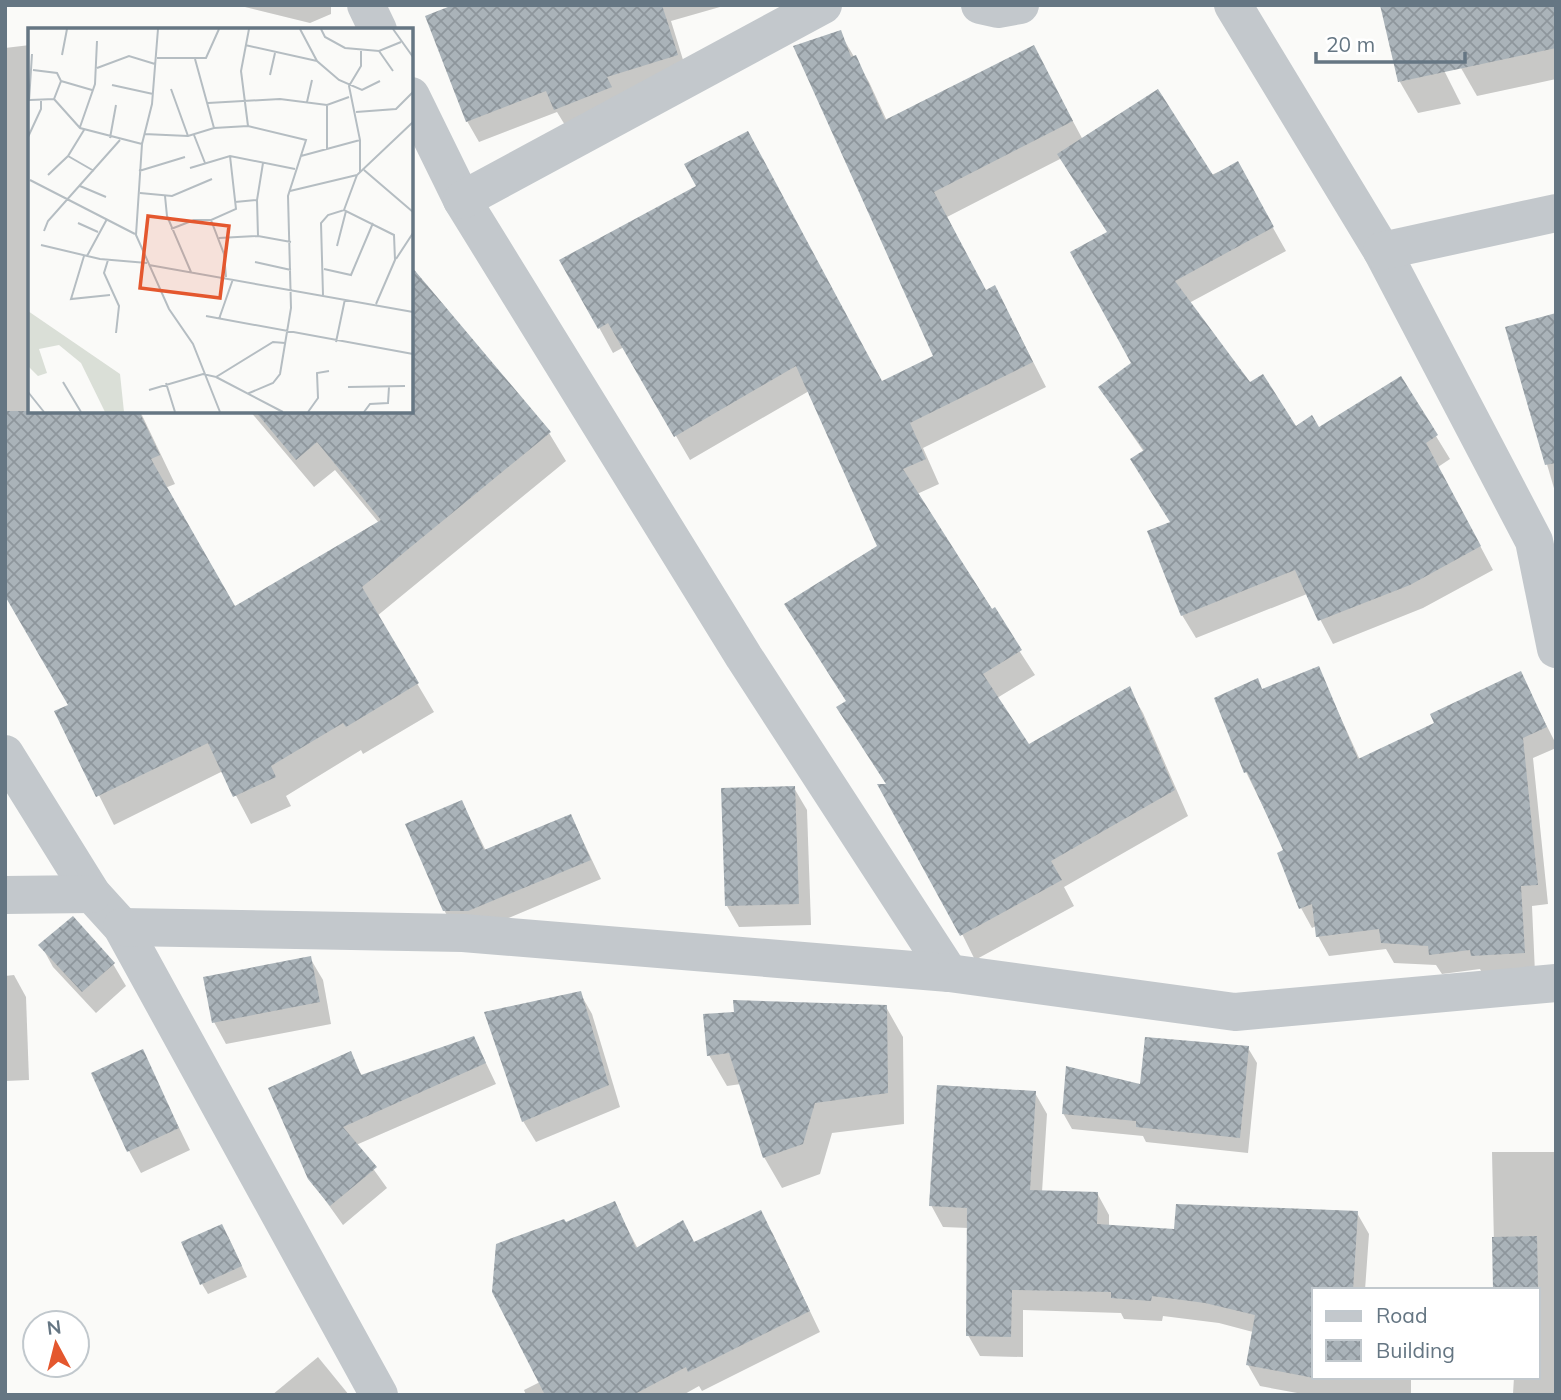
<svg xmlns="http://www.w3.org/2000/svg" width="1561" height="1400" font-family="Mulish,sans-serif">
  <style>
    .shadow { fill: #0003 }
    .building { fill: url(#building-cross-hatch) }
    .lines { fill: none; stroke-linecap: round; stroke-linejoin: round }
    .street { stroke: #c3c8cc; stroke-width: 38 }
    .inset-road { fill: none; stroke: #b5bdc2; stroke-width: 2 }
    .view { fill: #e4572e; fill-opacity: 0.15; stroke: #e4572e; stroke-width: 3.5 }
    .inset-edge { fill: none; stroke: #657683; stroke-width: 3.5 }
  </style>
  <defs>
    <pattern id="building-cross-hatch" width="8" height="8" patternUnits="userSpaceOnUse" patternTransform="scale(1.75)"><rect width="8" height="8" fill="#aab3b9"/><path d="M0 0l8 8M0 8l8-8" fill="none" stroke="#8e969c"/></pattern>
  </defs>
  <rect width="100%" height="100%" fill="#fafaf8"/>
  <!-- shadow -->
  <g class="shadow">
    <path d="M237,5H331V14L310,23Z"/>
    <path d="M727,5L671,21L688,76L568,130L557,112L479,142L467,121L461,31L450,6Z"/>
    <path d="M1382,5H1411L1461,104L1418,113L1400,82Z"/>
    <path d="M1556,5V79L1477,96L1461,68Z"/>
    <path d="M840,33L869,82L887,121L1033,47L1083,140L1171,192L1237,164L1286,251L1189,303L1250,384L1295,428L1319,429L1401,379L1450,459L1438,467L1493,570L1423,608L1333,644L1307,594L1196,638L1182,615L1171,523L1144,452L1100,388L1133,363L1109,233L1062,158L947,217L986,292L995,287L1046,387L923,448L939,484L917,494L1035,675L997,698L1029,746L1129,689L1143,713L1188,816L1064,887L1074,906L975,960L847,702L879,547L809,391L690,460L624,347L613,353L562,260L882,383L936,357Z"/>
    <path d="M30,45V411H140L175,484L165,488L234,609L379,523L335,470L314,487L250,411H411L549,433L566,461L377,616L434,712L363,754L361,750L286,796L291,806L251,824L223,771L114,825L57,712L70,706L5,569V48Z"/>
    <path d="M1556,315V495L1507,328Z"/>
    <path d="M1318,668L1360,760L1436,724L1520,673L1556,744V748L1533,758L1548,904L1532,906L1535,973L1484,976L1480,969L1442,974L1436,965L1394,963L1386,949L1329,956L1318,936L1316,926L1312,928L1301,908L1285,851L1246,772L1263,690Z"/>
    <path d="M794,788L807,810L811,925L739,927L727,906Z"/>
    <path d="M462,802L486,851L571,816L601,879L480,930L455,929L444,910Z"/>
    <path d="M41,945L113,964L126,986L96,1013L53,967Z"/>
    <path d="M310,958L323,980L331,1024L226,1044L214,1022Z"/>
    <path d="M14,975L26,997L29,1080L5,1081V976Z"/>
    <path d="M580,993L592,1014L620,1107L536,1142L523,1121Z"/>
    <path d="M886,1007L903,1037L904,1124L832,1133L820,1174L782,1188L764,1157L741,1084L727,1086L709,1055Z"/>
    <path d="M474,1038L496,1084L356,1145L387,1188L343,1225L310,1179L352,1059L363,1077Z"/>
    <path d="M1248,1048L1257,1063L1248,1153L1146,1142L1143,1136L1072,1129L1063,1113Z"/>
    <path d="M142,1052L190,1150L141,1173L129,1151Z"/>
    <path d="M1035,1093L1047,1114L1042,1192L1097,1193L1109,1215V1227L1176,1231L1357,1213L1369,1234L1365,1290H1314V1377H1411V1395H1308L1260,1386L1248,1365L1253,1332L1219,1323L1163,1316L1162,1321L1124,1319L1121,1313L1023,1310V1357L980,1356L968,1335L969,1228L943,1227L931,1205Z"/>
    <path d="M1492,1152H1556V1395L1513,1394L1514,1377H1538V1290H1495Z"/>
    <path d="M614,1203L638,1249L772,1232L820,1332L702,1391L699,1386L683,1395H526L524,1390L540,1382L565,1225Z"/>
    <path d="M228,1236L247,1277L208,1294L202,1284Z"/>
    <path d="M318,1357L349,1395H272Z"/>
  </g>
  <!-- building -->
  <g class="building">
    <path d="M453,5H662L678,55L607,77L612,87L554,110L546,91L466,122L425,16Z"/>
    <path d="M1380,5H1556V48L1398,82Z"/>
    <path d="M841,30L851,57L856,55L885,120L1034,45L1073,121L934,192L986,290L995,285L1033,362L910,423L926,459L903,469L992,609L995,607L1022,650L983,674L1029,744L1130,686L1175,790L1051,861L1062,880L960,936L877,784H886L836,707L846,701L784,604L877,546L796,366L674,437L608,323L598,329L559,260L696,186L684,164L748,131L882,381L933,356L793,46Z"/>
    <path d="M1158,89L1213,175L1238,161L1274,227L1175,281L1250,382L1263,374L1296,426L1312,415L1319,427L1401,376L1438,435L1426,443L1481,546L1410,585L1318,621L1295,570L1181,616L1147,531L1170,522L1130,459L1144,450L1098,387L1131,363L1070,252L1107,232L1057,154Z"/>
    <path d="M411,266L551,432L362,587L419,683L346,727L343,723L271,766L276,777L233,797L208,743L96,797L54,711L68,705L5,596V411H139L160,455L151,459L235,606L381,520L317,442L296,460L255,411H411Z"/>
    <path d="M1556,313V463L1545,465L1505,327Z"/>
    <path d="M1319,666L1358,759L1434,723L1430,714L1521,671L1547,727L1523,738L1538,885L1521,886L1525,953L1471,956L1470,950L1429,955L1428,946L1381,943L1379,929L1316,937L1312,904L1299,909L1277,853L1283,850L1247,772L1244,773L1214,698L1258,678L1262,689Z"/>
    <path d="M795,786L799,904L725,906L721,788Z"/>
    <path d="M462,800L484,850L571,814L591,860L468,911H443L405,824Z"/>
    <path d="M73,916L115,963L82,992L38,945Z"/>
    <path d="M311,956L320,1002L212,1023L203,977Z"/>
    <path d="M581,991L609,1085L522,1122L484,1012Z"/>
    <path d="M733,1000L887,1005L888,1093L815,1103L803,1144L763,1158L729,1053L707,1056L703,1014L734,1012Z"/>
    <path d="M474,1036L486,1063L343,1127L377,1167L330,1206L308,1179L268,1088L351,1051L361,1075Z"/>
    <path d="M1145,1037L1249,1046L1240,1138L1136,1127V1121L1062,1114L1066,1066L1140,1084Z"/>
    <path d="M143,1049L179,1128L127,1152L91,1073Z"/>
    <path d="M937,1085L1036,1091L1030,1190L1098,1192L1097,1224L1174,1229L1176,1204L1358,1211L1353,1290H1314V1378L1246,1365L1255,1315L1205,1303L1152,1296L1151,1301L1111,1298V1292L1012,1290L1011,1337L966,1336L967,1208L929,1206Z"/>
    <path d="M615,1201L636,1248L683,1220L694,1242L761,1210L810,1311L688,1372L686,1367L633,1395H545L492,1292L496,1244L564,1219L566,1222Z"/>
    <path d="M222,1224L242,1266L200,1285L181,1242Z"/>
    <path d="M1537,1236L1538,1290H1493L1492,1237Z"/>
  </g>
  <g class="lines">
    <!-- street -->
    <g class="street">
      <path d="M366,5L378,30"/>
      <path d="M980,5L998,9L1020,5"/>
      <path d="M1233,5L1382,251L1534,541L1556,649"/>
      <path d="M411,96L462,200L744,657L949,973"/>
      <path d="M462,200L823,5"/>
      <path d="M1382,251L1556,213"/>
      <path d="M5,754L92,894L122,927L379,1395"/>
      <path d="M5,895L92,894"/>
      <path d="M122,927L463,933L949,973L1235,1012L1556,983"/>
    </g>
  </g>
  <!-- overview -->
  <g transform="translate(28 28)">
    <rect width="385" height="385" fill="#fafaf8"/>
    <path d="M0,283L92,346L96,384H77L53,335L31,317L11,321L19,345L10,348L0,338Z" fill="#dadfd7"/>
    <path class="inset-road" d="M130,1L124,76L114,116L108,207L141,281L165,316L192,384M272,1L289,33L311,52L334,62L352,53M293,1L297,9L317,20L351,23L373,14M365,1L385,29M217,17L289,33M351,23L365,43M34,27L39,1M129,30H178L191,1M167,31L186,100M69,40L101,28L127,36M242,47L247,25M33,53L64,62M84,57L125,66M143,61L160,108M26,71L52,100L114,116M2,72L26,71L33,53L29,45L5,42M1,73L4,26M279,74L284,52M180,75L252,71L299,77L321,69M299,77V121M328,84L368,81L385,64M220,98L213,43L221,1M52,99L67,56L69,13M116,106L160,108L186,100L220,98L278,112L260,168L263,280L252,346L245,355L219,366M166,107L177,135M0,109L13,81V71M82,110L88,77M40,128L66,143M273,128L332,112M162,140L202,128L267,141M336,142L385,184M111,143L157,129M332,145V112L321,58L333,38V23M20,147L40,128L56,102M2,152L107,206M52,158L78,169M262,163L329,147M112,165L144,168L184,151M137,168L139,188L163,244M207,174L229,172M316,182L329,147L385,94M50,195L70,204M143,201L166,192H183M16,203L20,193L92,112M230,208L229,172L235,135M191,210L230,208L263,214M13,217L72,231L119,235M309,218L318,183M56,228L43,271L82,267M59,228L79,191M368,231L385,205M80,232L76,245L91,278L88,305M227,234L263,242M121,237L385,284M296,241L323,247L345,195M198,249L196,226L183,192L208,181L202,128M295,267L293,195L300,187L316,182L366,207L367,232L348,276M178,288L385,326M191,291L205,251M308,314L317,271M188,349L255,384M35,354L53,384M138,355L147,384M320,359L377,358M121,362L175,346L188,349L245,314L257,315M0,364L16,384M280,384L290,370L289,345L301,343M336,384L342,376L360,375L361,359"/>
    <path class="view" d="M120,188L201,198L192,270L112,260Z"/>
    <rect width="385" height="385" class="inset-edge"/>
  </g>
  <!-- border -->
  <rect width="1561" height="1400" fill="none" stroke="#657683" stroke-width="14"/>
  <!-- legend -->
  <rect x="1312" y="1288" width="228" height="91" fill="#ffffff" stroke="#c1c8cd" stroke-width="2"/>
  <rect x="1326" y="1311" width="35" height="10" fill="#c3c8cc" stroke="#c1c8cd" stroke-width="2"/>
  <text x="1376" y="1323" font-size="21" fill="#657683">Road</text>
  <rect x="1326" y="1340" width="35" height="21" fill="url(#building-cross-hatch)" stroke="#c1c8cd" stroke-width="2"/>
  <text x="1376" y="1358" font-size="21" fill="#657683">Building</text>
  <!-- north arrow -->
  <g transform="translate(56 1344) rotate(353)"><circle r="33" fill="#ffffff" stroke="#c1c8cd" stroke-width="2"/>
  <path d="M0-5L12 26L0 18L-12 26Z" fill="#e4572e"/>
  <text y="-10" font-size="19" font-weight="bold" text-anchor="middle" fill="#657683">N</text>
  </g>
  <!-- scale -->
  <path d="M1316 52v10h149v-10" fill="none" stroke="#657683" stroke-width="3.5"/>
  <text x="1326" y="52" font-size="21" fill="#657683" stroke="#ffffff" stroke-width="5" paint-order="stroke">20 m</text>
</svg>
